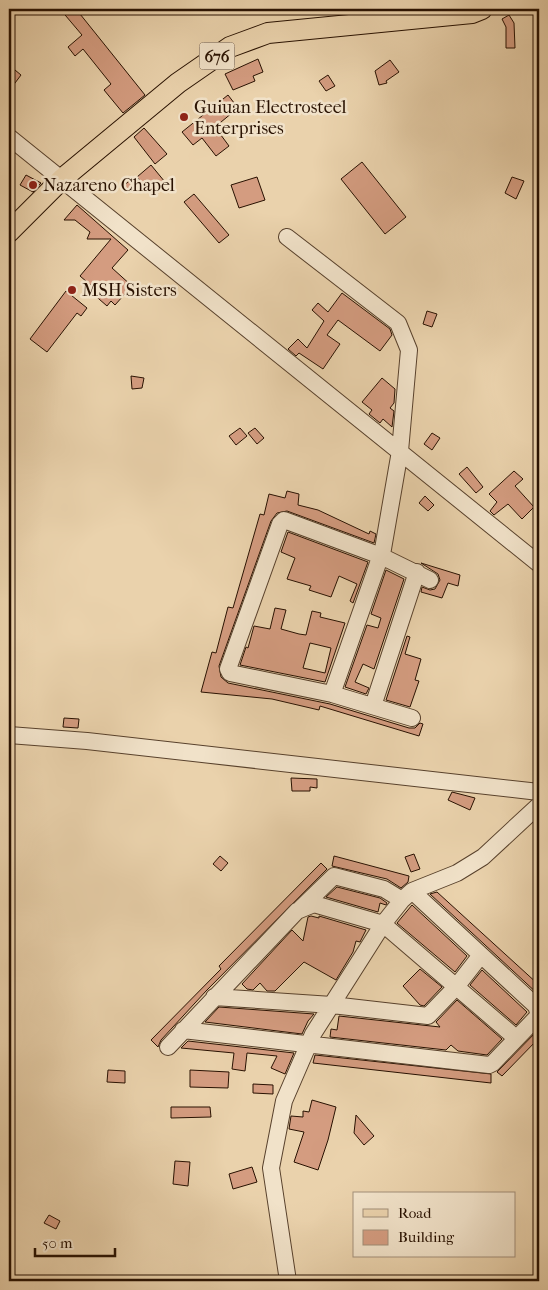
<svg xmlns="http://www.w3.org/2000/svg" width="548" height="1290" font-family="'IM FELL French Canon',serif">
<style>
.building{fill:#d49c80;stroke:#281101;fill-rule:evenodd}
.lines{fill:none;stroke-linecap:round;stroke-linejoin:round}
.minor-casing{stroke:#58412c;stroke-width:18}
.major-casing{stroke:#281101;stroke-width:22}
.minor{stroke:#f1e2c9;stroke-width:16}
.major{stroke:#ead2ac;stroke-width:20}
.poi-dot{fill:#8f2418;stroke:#f1e2c9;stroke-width:2}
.labels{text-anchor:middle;stroke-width:5;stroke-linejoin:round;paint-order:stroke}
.shield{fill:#f1e2c9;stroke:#64503d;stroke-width:1}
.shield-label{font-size:16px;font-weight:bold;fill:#281101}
.poi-label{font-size:18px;fill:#281101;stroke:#f1e2c9;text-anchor:start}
</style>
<rect width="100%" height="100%" fill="#ead2ac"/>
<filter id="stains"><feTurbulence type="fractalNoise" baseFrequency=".004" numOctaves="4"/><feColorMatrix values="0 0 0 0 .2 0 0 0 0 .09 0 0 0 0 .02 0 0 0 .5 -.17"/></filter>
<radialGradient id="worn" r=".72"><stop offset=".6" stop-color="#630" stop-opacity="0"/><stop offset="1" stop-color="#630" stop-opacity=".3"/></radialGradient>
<!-- building -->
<path class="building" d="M60,9H76L145,95L123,113L104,90L111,84L83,49L75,56L68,47L82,35Z
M509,15L514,23L515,48H506V27L502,19Z
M258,59L263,72L253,76L255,81L233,90L225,74Z
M390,60L399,72L386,81L387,83L379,85L375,71Z
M9,65L21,75L9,91Z
M328,75L335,86L326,91L319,81Z
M228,95L238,108L215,127L229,146L216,156L202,138L193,145L182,132Z
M144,128L167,154L155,164L134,137Z
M362,162L406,217L385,234L341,179Z
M151,165L165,182L153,196L137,177Z
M26,175L41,183L33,192L20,185Z
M257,177L265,200L239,208L231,185Z
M512,177L524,181L516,199L505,193Z
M133,178L138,184L128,193L123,186Z
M194,194L229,235L219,243L184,202Z
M77,205L128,250L112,268L132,286L115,305L111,301L107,306L91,292L94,288L80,276L111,239H87L90,232L75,220H64Z
M66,291L87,308L81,316L77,313L47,352L30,339Z
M342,293L390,329L392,335L380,351L338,320L327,335L340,344L323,369L299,353L296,356L288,349L298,339L307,348L324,321L312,310L318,303L328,312Z
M427,311L437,314L432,327L423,324Z
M131,376L144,378L142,388L132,389Z
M382,378L395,389L394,403L390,408L394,411L392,427L383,419L380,423L369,414L372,410L362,402Z
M240,428L247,436L236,445L229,436Z
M255,428L264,438L257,444L248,433Z
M432,433L440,438L432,450L424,444Z
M467,467L483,487L476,493L459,474Z
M514,471L523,479L515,486L534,507L522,519L508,504L494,515L490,511L497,502L489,494Z
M287,491L299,494L298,505L318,510L369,534L370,531L376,534L374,543L287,511L277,513L271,521L219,666L221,677L228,683L330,704L409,728H415L420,723L423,724L419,736L320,706L319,710L272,699L201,692L212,652L216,653L228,607L233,608L260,514L264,515L269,494L285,498Z
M425,496L434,505L428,511L419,503Z
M288,532L368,562L353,603L350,601L357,584L339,576L331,597L309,590L311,586L287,579L295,558L281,552Z
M421,563L460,575L458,586L448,583L442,598L421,592L422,587L430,590L435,589L440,580L438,574Z
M386,570L404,579L374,669L363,664L355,682L369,688L366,694L345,687L367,625L378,628L381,618L371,614Z
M275,608L286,610L281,629L299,634L306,635L312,611L321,613L320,617L345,623L325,682L240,665L246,647L248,648L254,626L270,629ZM310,643L331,648L325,673L303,668Z
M407,636L410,637L405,654L421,659L415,680L419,681L410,707L386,700Z
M64,718L79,719L78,728L63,727Z
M291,778L317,779V788L310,787V791H292Z
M452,792L475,798L470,810L448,800Z
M414,854L420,869L411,872L405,857Z
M220,856L228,863L221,871L213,864Z
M334,856L409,876L408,882L401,888L387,879L332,866Z
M321,863L327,869L206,991L161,1040L158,1047L151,1040L221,969L219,966Z
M337,887L380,898L387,903L386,905L380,903L378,912L326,897Z
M437,892L539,985V995L430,894Z
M412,905L467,956L455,972L397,923Z
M311,916L319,918V916L366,930L360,942L356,941L353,952L336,980L304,962L275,991H267L260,983L253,990L247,989L242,984L292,930L303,941L308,917Z
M420,969L442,987L424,1006L420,1005L403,986Z
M482,970L527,1012L516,1025L470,985Z
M457,1000L502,1039L487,1055L458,1051L451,1045L446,1050L330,1037L331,1029L337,1030L339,1016L440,1027L436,1022Z
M219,1007L314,1014L308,1021L302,1034L205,1022Z
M539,1029V1038L502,1076L497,1072Z
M188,1041L294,1053L285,1074L271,1068L277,1056L247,1053L245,1071L232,1069L234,1053L181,1048Z
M315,1055L491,1074V1083L313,1063Z
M108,1070L125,1071V1083L107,1082Z
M190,1070L229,1072L228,1088L190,1087Z
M253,1084L273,1085V1094L253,1093Z
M312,1100L336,1107L328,1140L318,1170L294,1162L304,1132L289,1129L291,1116L303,1117V1111L309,1112Z
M171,1107H210L211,1117L171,1118Z
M356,1115L374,1136L364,1145L354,1133Z
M175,1161L190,1162L188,1186L173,1184Z
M252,1167L257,1182L233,1189L229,1174Z
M49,1215L60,1221L56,1229L44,1223Z"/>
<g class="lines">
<defs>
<path id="minor" d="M9,137L539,564
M287,237L398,323L409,350L400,451L383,549L332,694
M373,706L417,572
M412,718L332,694L230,673L228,669L280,524L284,520L381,556L430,580
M9,735L87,741L539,792
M300,909L334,876L384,889L402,900
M214,997L332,1005L428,1016L456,987L481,955
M183,1030L489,1065L493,1063L539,1015L536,1006L412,891
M168,1047L297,911L314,904L383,924L516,1038
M288,1281L271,1168L284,1101L313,1034L383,924L402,900L412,891L457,873L483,857L539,805"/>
<path id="major" d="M9,232L62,179L178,83L230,47L268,33L472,13L482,9"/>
</defs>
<!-- minor casing -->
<use href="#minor" class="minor-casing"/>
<!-- major casing -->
<use href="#major" class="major-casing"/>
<!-- minor -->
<use href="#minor" class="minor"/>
<!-- major -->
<use href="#major" class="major"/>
</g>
<!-- markers -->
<g class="poi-dot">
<circle cx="184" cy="117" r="5"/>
<circle cx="33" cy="185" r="5"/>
<circle cx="72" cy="290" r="5"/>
</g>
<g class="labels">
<!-- shield labels -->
<rect class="shield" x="199.5" y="42.5" width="35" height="27" rx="4"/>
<g class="shield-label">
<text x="217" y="62">676</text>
</g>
<!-- poi labels -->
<g class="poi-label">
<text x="194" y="113">Guiuan Electrosteel<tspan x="194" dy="21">Enterprises</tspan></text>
<text x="43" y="191">Nazareno Chapel</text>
<text x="82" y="296">MSH Sisters</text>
</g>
</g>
<!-- margin -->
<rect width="548" height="1290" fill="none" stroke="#ead2ac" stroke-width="30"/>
<rect x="10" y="10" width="528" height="1270" fill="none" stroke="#281101" stroke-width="2.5"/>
<rect x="15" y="15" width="518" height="1260" fill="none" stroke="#281101"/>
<!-- legend -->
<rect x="353" y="1192" width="162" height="65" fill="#f1e2c9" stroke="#a18e79"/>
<rect x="363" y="1209" width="25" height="8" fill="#ead2ac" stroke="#a18e79"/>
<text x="398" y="1218" font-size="15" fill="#281101">Road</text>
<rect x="363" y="1230" width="25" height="15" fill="#d49c80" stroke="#a18e79"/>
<text x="398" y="1242" font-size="15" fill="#281101">Building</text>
<!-- scale -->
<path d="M35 1248v8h80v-8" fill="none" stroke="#281101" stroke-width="2.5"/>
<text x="42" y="1248" font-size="15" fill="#281101" stroke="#f1e2c9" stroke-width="4" paint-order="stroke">50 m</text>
<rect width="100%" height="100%" filter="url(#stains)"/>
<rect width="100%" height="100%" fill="url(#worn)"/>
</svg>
